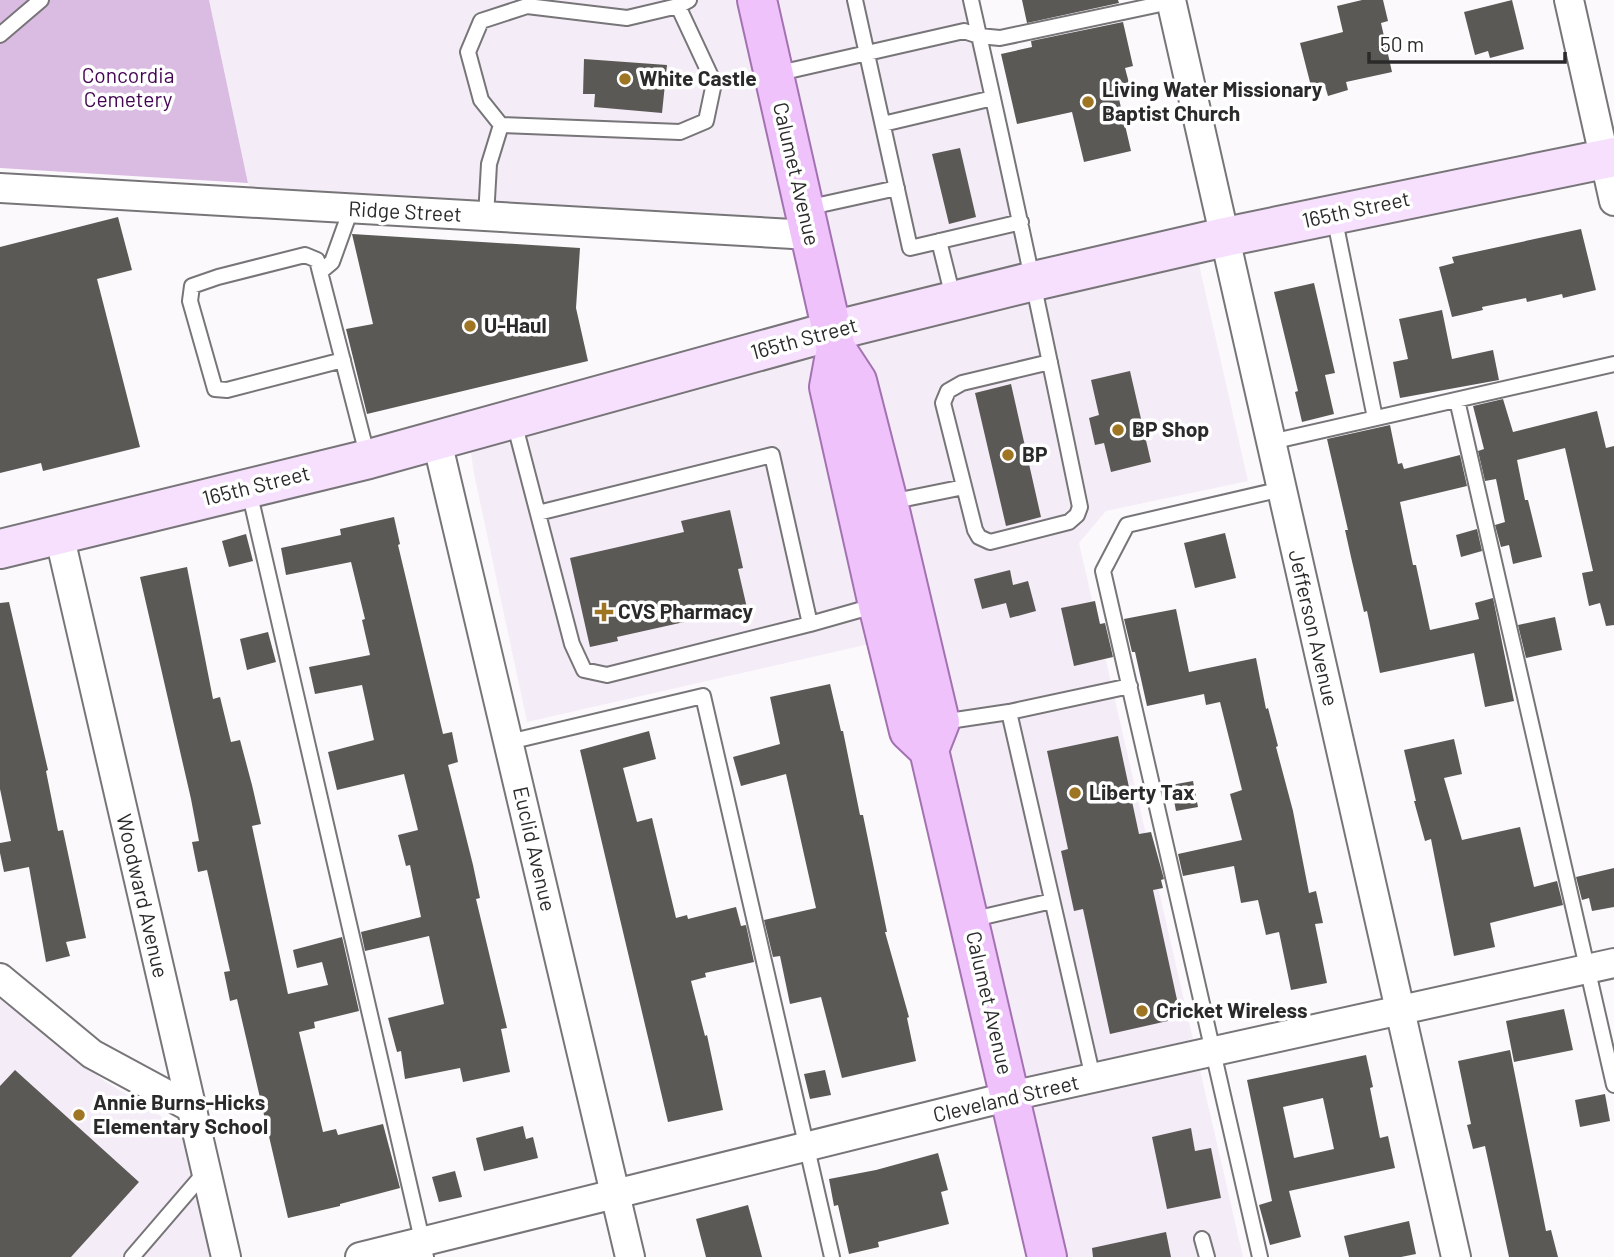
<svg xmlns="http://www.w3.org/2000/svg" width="1614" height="1257" font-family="Barlow,sans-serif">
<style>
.built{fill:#f4ecf7}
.green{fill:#dabbe2}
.building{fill:#5b5955;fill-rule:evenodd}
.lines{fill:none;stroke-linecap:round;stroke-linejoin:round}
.lane-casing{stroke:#777578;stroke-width:18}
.street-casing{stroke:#777578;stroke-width:32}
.secondary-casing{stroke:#777578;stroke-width:42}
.primary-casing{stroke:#a372b0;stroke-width:42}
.lane{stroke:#fff;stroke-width:14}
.street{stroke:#fff;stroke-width:28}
.secondary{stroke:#f7e0fd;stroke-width:38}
.primary{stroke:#efc2fb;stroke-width:38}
.poi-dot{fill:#9e7523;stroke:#fff;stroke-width:2.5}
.labels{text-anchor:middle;stroke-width:7;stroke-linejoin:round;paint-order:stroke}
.park-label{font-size:21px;fill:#430452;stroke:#fff}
.poi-label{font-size:21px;font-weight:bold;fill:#2b2a2b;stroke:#fff;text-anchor:start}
.street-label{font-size:21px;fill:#2b2a2b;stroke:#fff}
</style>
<rect width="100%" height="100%" fill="#fcf9fd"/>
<!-- built -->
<path class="built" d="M209,0H747L798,226L251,195Z
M762,0H962L1025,274L837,325Z
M1196,251L1248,481L1106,511L1079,543L1243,1257H1052L840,337Z
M827,341L878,642L527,722L474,474L469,439Z
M0,999L103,1080L214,1149L237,1257H0Z"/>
<!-- green -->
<path class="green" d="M0,0H209L248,183L0,168Z"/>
<!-- building -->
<path class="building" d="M1022,0H1118L1119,3L1027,23Z
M1362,0H1383L1388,21L1381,23L1392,72L1346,82L1348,90L1328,96L1325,86L1312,90L1300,43L1343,32L1337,6Z
M1512,0L1524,49L1490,58L1488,51L1475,55L1464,12Z
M1123,22L1133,66L1125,68L1129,83L1116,86L1131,151L1084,162L1072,112L1017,124L1001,54L1032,47L1031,41Z
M584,59L667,65L662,113L594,107L595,94H583Z
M960,148L976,217L949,224L932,154Z
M118,217L132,270L97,279L140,447L43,471L41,463L0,473V247Z
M1581,229L1596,290L1563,298L1562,294L1527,302L1526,298L1482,307L1483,310L1452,317L1439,267L1454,263L1452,257Z
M352,234L580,248L576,308L588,361L367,414L346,329L373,324Z
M1314,283L1335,373L1325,375L1334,414L1302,422L1295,392L1298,391L1274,292Z
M1442,310L1452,359L1493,350L1499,380L1400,398L1393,362L1408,359L1399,319Z
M1130,371L1151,462L1111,472L1104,443L1095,445L1089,418L1099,415L1091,380Z
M1011,384L1041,517L1006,526L975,393Z
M1503,399L1513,432L1597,411L1606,448L1614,446V625L1606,626L1600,603L1589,606L1582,573L1593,571L1565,448L1517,460L1525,500H1528L1542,557L1513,564L1509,545L1501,547L1495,525L1505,522L1496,479L1485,481L1478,451L1484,449L1473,406Z
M1390,425L1398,464L1402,463L1404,469L1460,455L1467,486L1400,502L1413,565H1416L1430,630L1479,619L1475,603L1493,598L1514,701L1485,707L1474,653L1380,673L1367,611L1364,612L1351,557L1345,530H1348L1327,439Z
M730,510L743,568L738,569L747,608L617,637L618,641L590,647L570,558L684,532L681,521Z
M394,517L400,544L398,545L443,734L452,732L458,762L448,765L473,865L480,898L476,899L507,1028L501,1029L510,1072L463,1082L460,1068L405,1079L401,1051L397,1052L388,1018L444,1004L429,936L365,951L361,932L421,917L410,865L406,866L398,835L418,830L404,774L337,790L328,752L374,740L362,685L315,694L309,667L370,655L362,620L365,619L351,562L286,575L281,548L341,535L340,529Z
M1477,529L1482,551L1461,557L1456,535Z
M1225,533L1236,578L1195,588L1184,543Z
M246,534L253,561L229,567L222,541Z
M187,567L213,699L220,697L231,742L240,740L252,785L261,824L252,826L288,994L328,985L322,962L297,968L293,950L342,937L359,1011L314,1022L315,1028L299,1032L323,1132L336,1129L338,1135L383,1124L400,1188L340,1204V1206L288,1218L237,999L230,1001L224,972L230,971L207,870L198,872L192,842L199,841L191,799L140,577Z
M1010,570L1013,585L1028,581L1036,611L1010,618L1006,603L982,609L974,579Z
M1095,601L1100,624L1105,623L1113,657L1074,666L1061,608Z
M9,602L48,770L46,771L58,831L63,830L86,938L66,942L70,956L46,962L29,867L4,872L0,853V843L11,841L0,789V603Z
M1176,609L1189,672L1256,658L1266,709L1268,708L1278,746L1276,747L1293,811L1309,893L1316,891L1323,923L1315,924L1327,983L1291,990L1279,932L1266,935L1258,900L1241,903L1234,866L1183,876L1178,854L1242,840L1230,794L1242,790L1220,702L1206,705L1204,694L1147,706L1135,652H1132L1124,619Z
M1555,617L1562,650L1526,658L1518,625Z
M268,632L276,662L247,670L240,639Z
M830,684L841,731H843L860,815H863L887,932H885L909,1017L907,1018L916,1061L842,1078L821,997L790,1004L780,956L773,957L764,920L816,908L786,774L741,786L733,757L780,744L770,697Z
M649,731L656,759L623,768L637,822L652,818L676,918L687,915L688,919L736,907L741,926L746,925L754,962L705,973L706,977L691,981L705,1036L707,1035L723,1110L668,1122L580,750Z
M1118,736L1139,834L1151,832L1164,879L1161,880L1163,888L1153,890L1181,1018L1110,1034L1083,909L1074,911L1061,851L1068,849L1047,751Z
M1454,739L1462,774L1444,778L1462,840L1520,827L1534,887L1557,881L1563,905L1490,923L1495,947L1454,956L1431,839L1425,841L1414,801H1416L1404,750Z
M1193,781L1198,807L1176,811L1171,785Z
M1614,868V907L1592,911L1589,898L1582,900L1576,877Z
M1564,1009L1573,1050L1514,1062L1506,1021Z
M1510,1050L1546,1231L1551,1230L1558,1257H1509L1485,1146L1473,1149L1467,1125L1471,1124L1458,1061Z
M1366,1055L1373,1087L1370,1088L1380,1138L1388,1136L1395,1168L1289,1191L1301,1237L1270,1245L1259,1205L1272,1201L1247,1080ZM1323,1098L1334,1149L1294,1158L1283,1107Z
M15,1070L139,1182L71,1257H0V1086Z
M825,1070L831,1095L810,1099L804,1074Z
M1605,1094L1610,1121L1580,1127L1575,1100Z
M523,1126L526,1139L533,1137L538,1158L484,1171L476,1138Z
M1191,1128L1195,1151L1211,1148L1221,1198L1167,1209L1152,1137Z
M938,1153L948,1190L941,1192L949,1224L878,1242L879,1247L849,1254L838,1205L834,1206L829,1179L876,1170Z
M455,1171L462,1197L439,1202L432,1177Z
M748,1205L762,1257H706L696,1219Z
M1409,1221L1416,1254L1401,1257H1349L1344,1236Z
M1166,1232L1171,1257H1093L1092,1248Z"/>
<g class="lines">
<defs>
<path id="lane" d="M855,0L910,248L1021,222
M971,0C1009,168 1045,337 1080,507L1077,515L1069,522L990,542L979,537L975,530L943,403L948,391L962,383L1050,362
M678,6L714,83L706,121L680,132L501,125L481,100L468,52L481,21L527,6L627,18L678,6L689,0
M0,35L41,0
M775,74L964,31L979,36L1000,38L1175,1
M883,124L993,98
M806,208L897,188
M1334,216L1375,418
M486,217L489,164L501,125
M939,241L954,301
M320,272L332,262L351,209
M343,360L227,390L215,389L190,301L192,286L218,277L305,255L317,260L320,272L368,458
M1457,400L1614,1085
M514,422L572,644L584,670L607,675L810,624L877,605
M1271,442L1614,364
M249,491L426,1257
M890,502L964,487
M538,513L772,455L810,624
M1009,712L1093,1078
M942,722L1009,712L1130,686
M509,742L703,696L832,1257
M970,920L1052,901
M1202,1239L1207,1257
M132,1257L206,1171
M1260,1257L1103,571L1127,525L1282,489"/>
<path id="street" d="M1171,0L1456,1257
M1569,0L1614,201
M0,188L810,235
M437,441L630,1257
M59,534L226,1257
M0,978L92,1054L190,1107
M360,1257L1011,1096L1614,963"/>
<path id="secondary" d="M0,549L369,459L832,331L1034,281L1225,237L1614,157"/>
<path id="primary" d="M757,0L836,349L857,381L888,502L940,722L929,750
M836,349L829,387L878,605L909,731L929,750L1047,1257"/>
</defs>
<!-- lane casing -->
<use href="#lane" class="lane-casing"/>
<!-- street casing -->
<use href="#street" class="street-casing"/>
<!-- secondary casing -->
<use href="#secondary" class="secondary-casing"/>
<!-- primary casing -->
<use href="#primary" class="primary-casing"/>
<!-- lane -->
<use href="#lane" class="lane"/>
<!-- street -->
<use href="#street" class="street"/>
<!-- secondary -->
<use href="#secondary" class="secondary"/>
<!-- primary -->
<use href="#primary" class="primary"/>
</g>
<!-- markers -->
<g class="poi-dot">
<circle cx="625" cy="79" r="7"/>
<circle cx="1088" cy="102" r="7"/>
<circle cx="470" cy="326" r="7"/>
<circle cx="1118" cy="430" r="7"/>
<circle cx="1008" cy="455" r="7"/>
<path d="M600.5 601.5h7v7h7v7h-7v7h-7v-7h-7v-7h7z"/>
<circle cx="1075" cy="793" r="7"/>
<circle cx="1142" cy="1011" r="7"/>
<circle cx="79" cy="1115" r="7"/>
</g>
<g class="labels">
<!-- park labels -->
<g class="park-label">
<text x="128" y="83">Concordia<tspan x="128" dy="24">Cemetery</tspan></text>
</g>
<!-- poi labels -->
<g class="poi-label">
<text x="639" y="86">White Castle</text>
<text x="1102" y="97">Living Water Missionary<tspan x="1102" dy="24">Baptist Church</tspan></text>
<text x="484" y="333">U-Haul</text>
<text x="1132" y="437">BP Shop</text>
<text x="1022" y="462">BP</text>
<text x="618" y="619">CVS Pharmacy</text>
<text x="1089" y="800">Liberty Tax</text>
<text x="1156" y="1018">Cricket Wireless</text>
<text x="93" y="1110">Annie Burns-Hicks<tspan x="93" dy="24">Elementary School</tspan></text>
</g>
<!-- street labels -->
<g class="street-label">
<text transform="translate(796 174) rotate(77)" y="7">Calumet Avenue</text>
<text transform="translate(1356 210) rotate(-12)" y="7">165th Street</text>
<text transform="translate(405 212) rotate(3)" y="7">Ridge Street</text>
<text transform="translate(804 339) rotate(-15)" y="7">165th Street</text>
<text transform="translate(256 486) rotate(-14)" y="7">165th Street</text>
<text transform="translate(1313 628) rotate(77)" y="7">Jefferson Avenue</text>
<text transform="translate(534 849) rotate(77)" y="7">Euclid Avenue</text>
<text transform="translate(142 896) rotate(77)" y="7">Woodward Avenue</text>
<text transform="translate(989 1003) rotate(77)" y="7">Calumet Avenue</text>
<text transform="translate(1006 1099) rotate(-13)" y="7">Cleveland Street</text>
</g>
</g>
<!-- scale -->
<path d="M1369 52v10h196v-10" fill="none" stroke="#2b2a2b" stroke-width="3.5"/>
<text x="1380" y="52" font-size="21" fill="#2b2a2b" stroke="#ffffff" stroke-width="5" paint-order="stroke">50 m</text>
</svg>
